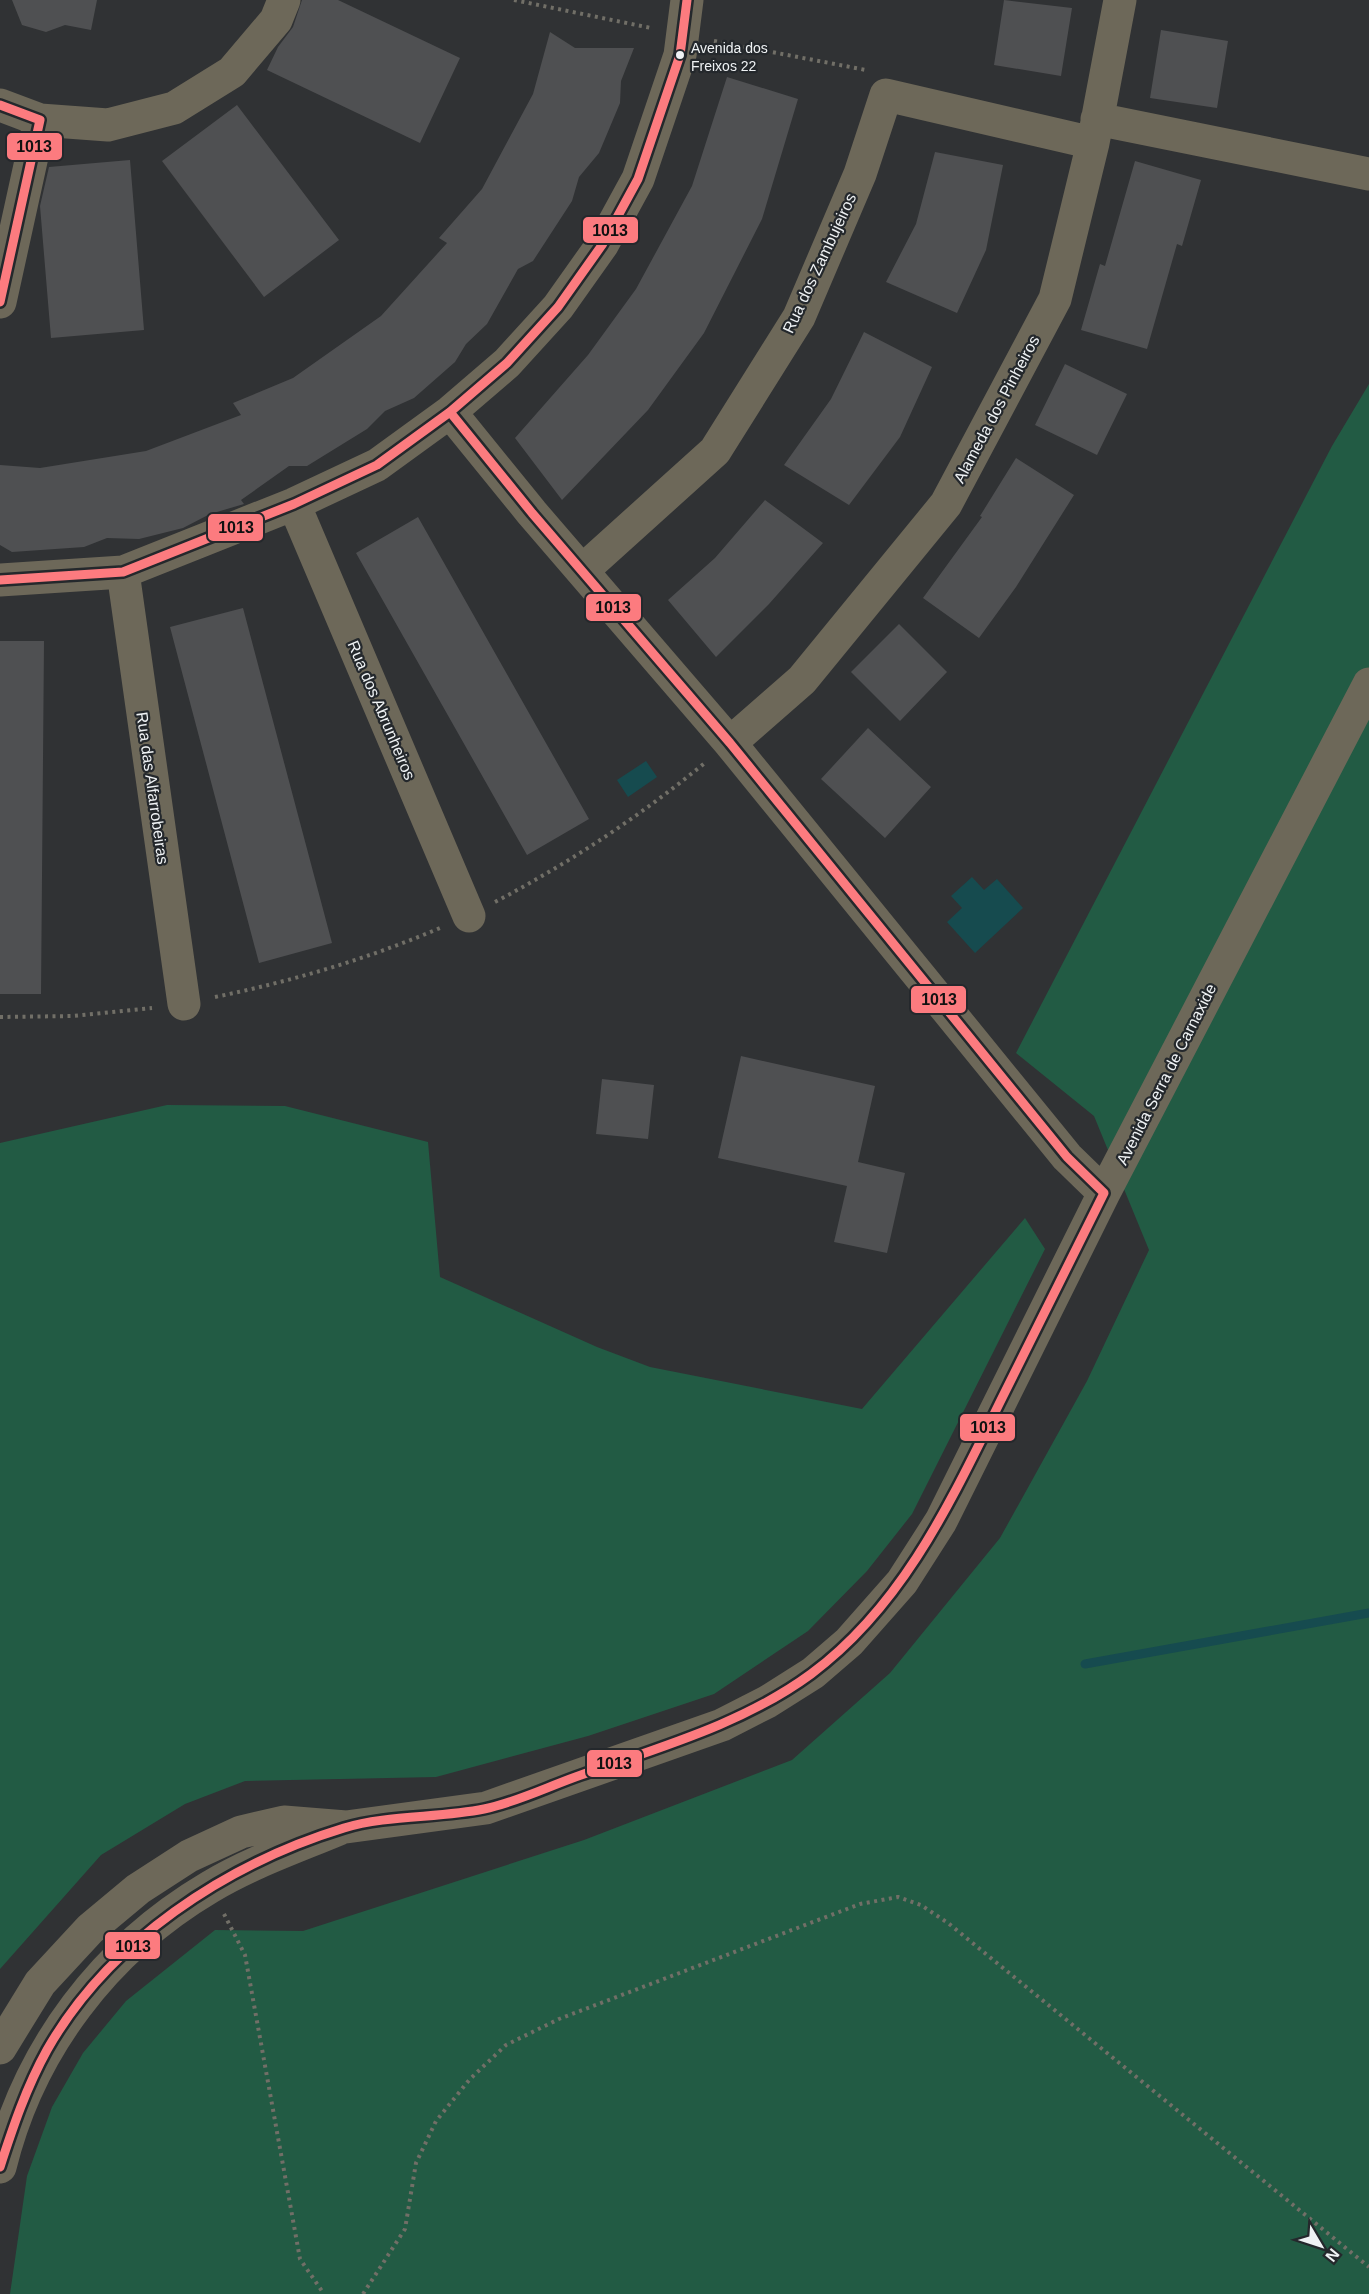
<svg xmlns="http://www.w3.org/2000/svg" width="1369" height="2294" font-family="Helvetica,sans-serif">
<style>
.green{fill:#225b44}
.water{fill:#164b4f}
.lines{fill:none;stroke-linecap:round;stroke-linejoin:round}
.stream{stroke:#164b4f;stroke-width:9}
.building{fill:#4f5052}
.path{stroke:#716f67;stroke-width:4;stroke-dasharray:3 4.5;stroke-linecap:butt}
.minor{stroke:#6d6859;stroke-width:33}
.bus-1-casing{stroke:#24282c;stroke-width:14}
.bus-1{stroke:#fc7b7f;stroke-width:9}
.bus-dot{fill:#eff2f4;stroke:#24282c;stroke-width:2}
.labels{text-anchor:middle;stroke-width:4.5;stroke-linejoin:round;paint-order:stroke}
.bus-label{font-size:14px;fill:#eff2f4;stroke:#24282c;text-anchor:start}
.street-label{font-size:16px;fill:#eff2f4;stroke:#24282c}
.line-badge{stroke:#24282c;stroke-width:2}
.pale-badge-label{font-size:16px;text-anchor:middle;font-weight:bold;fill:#111}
</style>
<rect width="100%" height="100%" fill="#303234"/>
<!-- green -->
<path class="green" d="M1369,384V2294H10L27,2176L52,2107L83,2053L126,2001L215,1930L303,1931L584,1840L792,1760L890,1673L1000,1538L1087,1381L1149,1250L1094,1116L1016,1053L1332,446Z
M167,1105L285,1106L428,1142L440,1277L597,1347L650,1367L862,1409L1025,1218L1045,1249L912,1514L867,1571L808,1631L714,1694L588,1736L436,1777L245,1781L185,1804L101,1855L0,1969V1143Z"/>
<!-- water -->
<path class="water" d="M646,761L657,777L628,797L617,780Z
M972,877L984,890L997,879L1023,908L975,953L947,922L962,908L951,896Z"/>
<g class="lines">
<!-- stream -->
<path class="stream" d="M1085,1664L1369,1613"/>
</g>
<!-- building -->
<path class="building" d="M12,0H97L91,30L65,25L46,32L22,25Z
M302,0H338L460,58L420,143L267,70L278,47L293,27Z
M1004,0L1072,8L1061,76L994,65Z
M1161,30L1228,41L1217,108L1150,98Z
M550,32L575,48H634L621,81L620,103L599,153L579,177L572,201L533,261L518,269L487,324L466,344L455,362L414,398L385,411L367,429L307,466H289L241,500L244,504L210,514L183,528L139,539L107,538L84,547L12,552L0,545V465L40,468L146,451L241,415L233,403L293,378L381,316L447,243L439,238L482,189L533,94Z
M727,77L798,99L762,219L704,333L648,410L562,500L515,438L588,355L636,289L692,186Z
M237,105L339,240L264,297L162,161Z
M935,152L1003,165L986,250L957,313L886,282L916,224Z
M130,160L144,330L51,338L40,206L49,167Z
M1135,161L1201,180L1182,246L1177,244L1147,349L1081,330L1100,264L1105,266Z
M864,332L932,367L900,437L849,505L784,465L831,399Z
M1065,364L1127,394L1097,455L1035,425Z
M1016,458L1074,495L1016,587L979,638L923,598L982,517L980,516Z
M765,500L823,543L769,604L716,657L668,600L715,558Z
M418,517L589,819L527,855L356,553Z
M243,608L332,943L259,963L170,627Z
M899,624L947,672L900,721L851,672Z
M0,641H44L41,994H0Z
M868,728L931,787L885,838L821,779Z
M741,1056L875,1086L858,1162L905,1173L887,1253L834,1242L847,1186L718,1158Z
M602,1079L654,1085L648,1139L596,1134Z"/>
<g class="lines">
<!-- path -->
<path class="path" d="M514,0L651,28
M714,41L866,70
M495,902C571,862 640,816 706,762
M215,997C293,981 367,959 440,928
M0,1017L73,1016L152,1008
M224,1914L245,1955L300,2259L324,2294
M363,2294L405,2229L416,2163L436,2121L470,2079L506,2045L559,2019L860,1904L898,1897L921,1905L948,1923L1369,2267"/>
<!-- minor -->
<path class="minor" d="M0,105L40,120L108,125L174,108L232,72L276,20L284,0
M1097,119L1369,174
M0,302L40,120
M450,412L532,513L730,743L1067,1157L1104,1193
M294,504L469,916
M582,571L715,451L799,317L860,174L886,95L1093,143
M123,572L184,1004
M0,580L123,572L294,504L377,465L450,412L507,363L558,307L602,245L638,179L680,55L687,0
M730,743L802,680L946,504L1055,299L1093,143L1120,0
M0,2048L40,1983L90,1929L138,1889L189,1856L241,1832L284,1822L346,1827L486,1808L722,1725L767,1702L813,1673L849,1642L902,1582L941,1521L1104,1193L1369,684
M0,2167C29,2049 105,1949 210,1887C250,1863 296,1847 339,1829"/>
<defs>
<path id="bus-1" d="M0,105L40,120L0,302
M450,412L532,513L730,743L1067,1157L1104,1193
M0,580L123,572L294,504L377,465L450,412L507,363L558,307L602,245L638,179L680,55L687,0
M0,2167C13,2127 26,2088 47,2050C109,1941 226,1864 344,1828C386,1815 440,1818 484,1809C518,1802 549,1786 581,1775C660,1747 743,1724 811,1674C904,1605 952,1499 1002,1398C1036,1329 1070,1261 1104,1193"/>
</defs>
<!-- bus-1 casing -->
<use href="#bus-1" class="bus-1-casing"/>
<!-- bus-1 -->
<use href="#bus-1" class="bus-1"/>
</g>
<!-- markers -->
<circle class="bus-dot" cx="680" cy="55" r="5"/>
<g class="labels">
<!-- bus labels -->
<g class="bus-label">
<text x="691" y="53">Avenida dos<tspan x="691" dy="18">Freixos 22</tspan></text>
</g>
<!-- street labels -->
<g class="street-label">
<text transform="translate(819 263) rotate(-65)" y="6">Rua dos Zambujeiros</text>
<text transform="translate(996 409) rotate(-62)" y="6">Alameda dos Pinheiros</text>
<text transform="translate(382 710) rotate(67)" y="6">Rua dos Abrunheiros</text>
<text transform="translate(153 788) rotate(82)" y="6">Rua das Alfarrobeiras</text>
<text transform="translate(1166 1074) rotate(-63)" y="6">Avenida Serra de Carnaxide</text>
</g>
</g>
<g class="line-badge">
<rect x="6" y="132" width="57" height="29" rx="6" fill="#fc7b7f"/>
<rect x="582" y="216" width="57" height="28" rx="6" fill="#fc7b7f"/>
<rect x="207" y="513" width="57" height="29" rx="6" fill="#fc7b7f"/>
<rect x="585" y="593" width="57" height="29" rx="6" fill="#fc7b7f"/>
<rect x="910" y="985" width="57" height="29" rx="6" fill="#fc7b7f"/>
<rect x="959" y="1413" width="57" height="29" rx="6" fill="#fc7b7f"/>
<rect x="586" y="1749" width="57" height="29" rx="6" fill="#fc7b7f"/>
<rect x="104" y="1931" width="57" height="29" rx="6" fill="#fc7b7f"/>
</g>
<g class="pale-badge-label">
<text x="34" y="152">1013</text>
<text x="610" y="236">1013</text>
<text x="236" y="533">1013</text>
<text x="613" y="613">1013</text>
<text x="939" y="1005">1013</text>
<text x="988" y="1433">1013</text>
<text x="614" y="1769">1013</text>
<text x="133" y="1952">1013</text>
</g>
<!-- north arrow -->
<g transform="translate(1321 2246) rotate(129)" stroke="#24282c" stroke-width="4.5" paint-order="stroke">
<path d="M0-4.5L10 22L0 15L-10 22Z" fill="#eff2f4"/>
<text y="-9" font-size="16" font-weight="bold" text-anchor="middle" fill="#eff2f4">N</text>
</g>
</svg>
